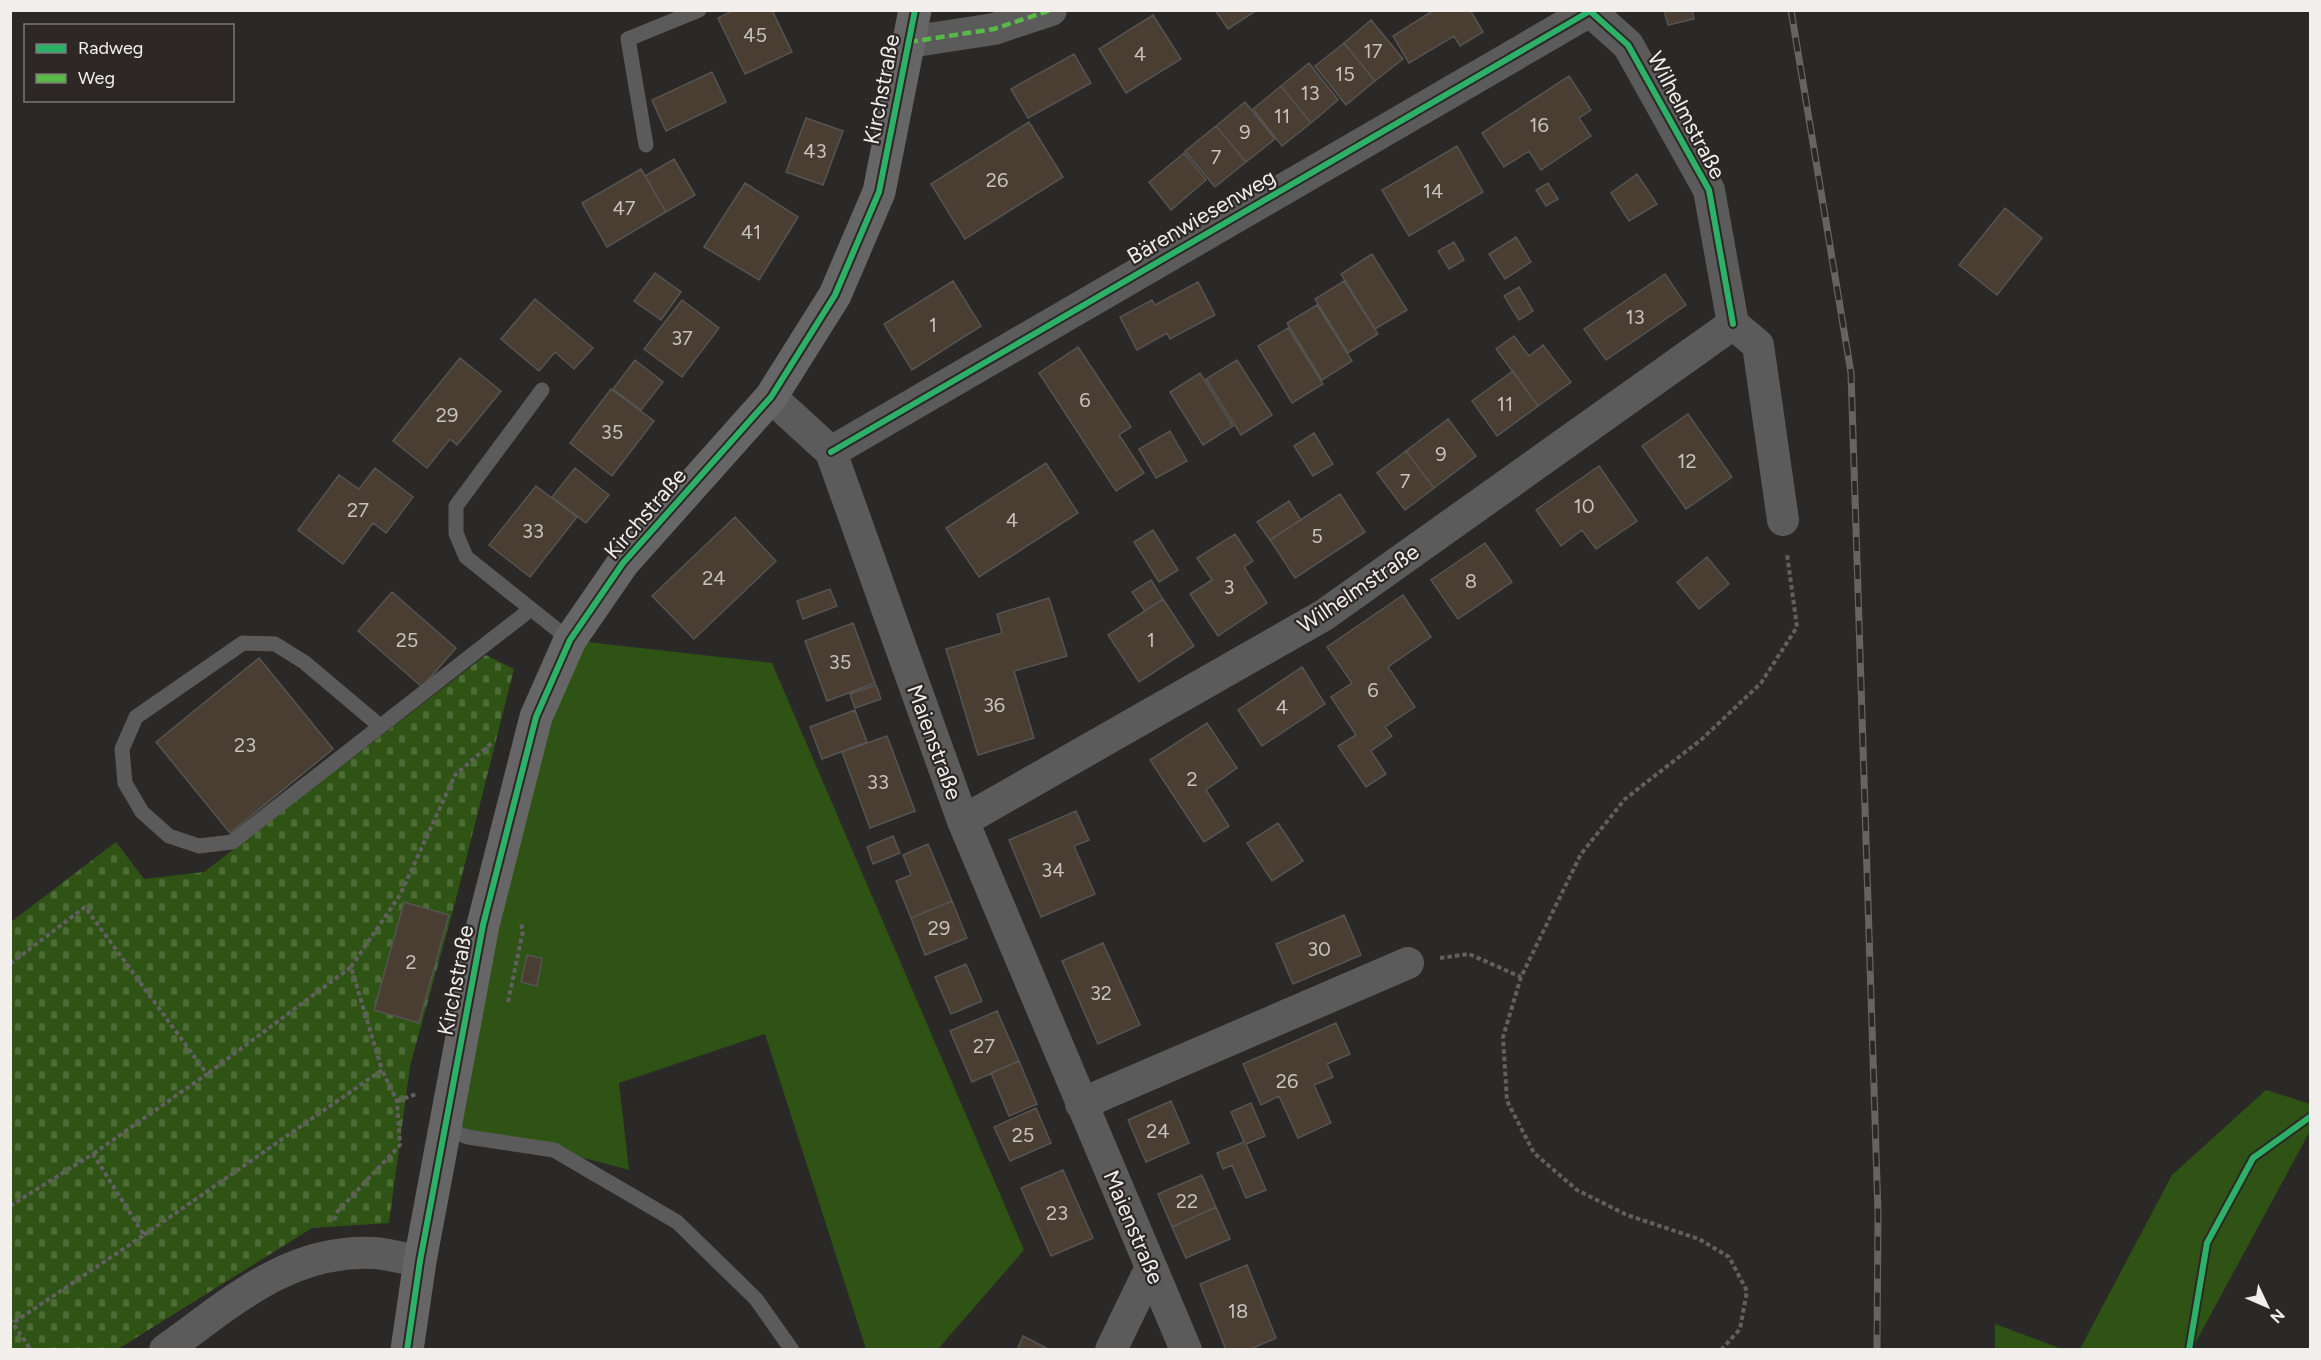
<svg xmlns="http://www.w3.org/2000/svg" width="2321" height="1360" font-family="Figtree,sans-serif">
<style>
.green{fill:#2e5314}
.cemetery{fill:url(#cemetery-stones)}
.building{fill:#4a3e33;stroke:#565452;stroke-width:1.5}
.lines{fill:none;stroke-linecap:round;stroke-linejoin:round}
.path{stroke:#615f5f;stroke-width:4;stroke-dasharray:4.5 3;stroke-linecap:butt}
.lane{stroke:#5b5b5b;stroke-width:15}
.street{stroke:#5b5b5b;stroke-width:32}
.secondary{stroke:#676667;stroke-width:33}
.rail-casing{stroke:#666463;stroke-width:7}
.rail{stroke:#2d2825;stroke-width:4.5;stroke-dasharray:14;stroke-linecap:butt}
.quiet{stroke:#58b947;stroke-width:4.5;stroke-dasharray:9 4.5;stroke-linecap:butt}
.cycleway-casing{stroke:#2d2825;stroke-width:10}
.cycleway{stroke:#2db169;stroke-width:6}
.labels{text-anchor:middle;stroke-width:4.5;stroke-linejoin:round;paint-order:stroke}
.number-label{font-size:20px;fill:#c7c2be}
.street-label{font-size:22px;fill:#f1eeec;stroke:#2d2825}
</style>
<defs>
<pattern id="cemetery-stones" width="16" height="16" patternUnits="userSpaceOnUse" patternTransform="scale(1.5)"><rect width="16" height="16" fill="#2e5314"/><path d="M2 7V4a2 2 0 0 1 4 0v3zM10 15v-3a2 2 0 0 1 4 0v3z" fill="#4d6c36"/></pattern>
</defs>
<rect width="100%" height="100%" fill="#2b2927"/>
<!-- green -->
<path class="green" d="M570,640L772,663L1024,1250L938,1349H866L765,1034L619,1083L629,1170L554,1150L444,1128Z
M2266,1090L2310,1104V1131L2192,1349H2080L2172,1175Z
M1995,1324L2062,1349H1995Z"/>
<!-- cemetery -->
<path class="cemetery" d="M486,655L514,669L455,903L410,1066L389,1223L312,1228L118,1349L11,1350V922L116,842L144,879L204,872Z"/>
<!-- building -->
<path class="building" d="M734,10H772L792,52L745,74L718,18Z
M1215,10H1257L1228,29Z
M1434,10H1470L1483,32L1460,46L1454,36L1409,63L1393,36Z
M1664,10H1692L1694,19L1668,25Z
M1153,15L1181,59L1126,93L1099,49Z
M1371,20L1403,59L1375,81L1344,43Z
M1344,43L1375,81L1346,105L1315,66Z
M1074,54L1091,83L1028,118L1011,89Z
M1309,63L1338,100L1311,123L1281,86Z
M712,72L726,102L666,131L652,100Z
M1569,76L1591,110L1579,118L1591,136L1541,170L1529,151L1504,167L1482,133Z
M1281,86L1311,123L1282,146L1253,109Z
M1245,102L1275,139L1246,162L1216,126Z
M806,118L843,131L823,185L786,172Z
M1029,122L1063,177L965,239L931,184Z
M1216,126L1246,162L1215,187L1185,151Z
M1457,146L1483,192L1409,236L1382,190Z
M1184,153L1206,180L1171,210L1149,182Z
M674,159L695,195L666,212L645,176Z
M641,169L666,212L607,247L582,203Z
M1637,174L1657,204L1629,221L1611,193Z
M745,183L798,217L759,280L704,247Z
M1548,183L1558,199L1546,206L1536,190Z
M2005,208L2042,238L1997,295L1959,265Z
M1516,237L1531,262L1505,279L1489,254Z
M1454,242L1464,260L1449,269L1438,251Z
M1372,254L1407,310L1375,329L1341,274Z
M655,273L681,292L661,320L634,301Z
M1665,274L1686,305L1606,360L1584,329Z
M953,281L981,326L912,370L884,324Z
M1344,281L1378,334L1348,353L1315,299Z
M1198,282L1215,315L1170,339L1167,333L1137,350L1120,317L1152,300L1155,305Z
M1519,287L1533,311L1519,320L1504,296Z
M535,299L593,348L574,369L555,352L539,371L501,339Z
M682,300L719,328L682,377L644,349Z
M1317,305L1352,361L1322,380L1287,323Z
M1288,328L1323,384L1292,403L1258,346Z
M1514,336L1529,356L1543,345L1571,382L1538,406L1496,349Z
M1078,347L1131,427L1119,435L1144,473L1116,491L1039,373Z
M460,358L501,391L457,445L450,439L427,468L393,441Z
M635,360L663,382L641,410L613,389Z
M1237,360L1272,415L1241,435L1206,379Z
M1513,371L1538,406L1497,436L1472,401Z
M1200,373L1233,426L1203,445L1170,392Z
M611,389L654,421L612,476L570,443Z
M1688,414L1732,477L1686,509L1642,446Z
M1448,419L1476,456L1434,488L1406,451Z
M1170,431L1187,461L1156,478L1139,449Z
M1314,433L1333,464L1313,476L1294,446Z
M1406,451L1434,488L1405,510L1377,473Z
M1046,463L1078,513L979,577L946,528Z
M1599,466L1637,521L1596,549L1582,530L1561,546L1536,510Z
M375,468L413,497L386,533L373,523L343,564L298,530L339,475L359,489Z
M575,468L609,495L586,523L552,497Z
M536,486L577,517L530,577L489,545Z
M1340,494L1365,532L1295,578L1270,540Z
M1289,501L1301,520L1270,540L1257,522Z
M735,517L776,561L694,639L652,596Z
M1153,530L1178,570L1159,582L1134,542Z
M1235,534L1253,561L1244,567L1267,603L1218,636L1190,594L1212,580L1197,558Z
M1485,543L1512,582L1458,619L1431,580Z
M1707,557L1729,584L1699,609L1677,582Z
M1151,580L1163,599L1145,611L1132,592Z
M830,589L837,606L803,619L797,601Z
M392,592L456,648L422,687L358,631Z
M1403,595L1431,637L1388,667L1415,707L1385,727L1392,736L1371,751L1386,774L1366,787L1338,746L1356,735L1331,697L1352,683L1327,647Z
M1049,598L1067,656L1014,671L1034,738L978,755L946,649L1002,633L997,614Z
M1163,599L1194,646L1139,682L1108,635Z
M853,623L875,683L827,701L805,641Z
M259,658L333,749L230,833L156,742Z
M1302,667L1325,704L1262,746L1238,710Z
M876,685L881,699L855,708L850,694Z
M855,710L867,742L822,759L810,727Z
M1207,723L1237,768L1206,790L1229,826L1204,842L1150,760Z
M887,736L915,811L870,828L842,752Z
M1076,811L1089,840L1074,846L1095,894L1041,917L1009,840Z
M1278,823L1303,861L1272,881L1247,843Z
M893,836L900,853L873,864L867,847Z
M928,844L952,901L911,918L896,881L911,875L903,855Z
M952,901L967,938L925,955L911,918Z
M404,902L449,915L419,1023L374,1010Z
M1344,915L1361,955L1293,984L1276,944Z
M1103,943L1140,1025L1098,1044L1062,961Z
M527,955L542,958L537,986L521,982Z
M966,964L982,1001L951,1014L935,977Z
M997,1011L1019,1061L972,1082L950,1031Z
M1336,1023L1350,1054L1327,1064L1333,1077L1314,1085L1331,1123L1298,1138L1279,1096L1261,1105L1243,1064Z
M1019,1061L1037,1104L1009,1116L991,1073Z
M1171,1101L1189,1143L1146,1162L1128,1120Z
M1251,1103L1265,1136L1246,1144L1266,1190L1246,1198L1232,1165L1223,1169L1217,1153L1244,1142L1231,1112Z
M1036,1108L1051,1143L1010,1161L994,1127Z
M1063,1170L1093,1238L1051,1256L1021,1188Z
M1202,1175L1216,1207L1172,1227L1158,1194Z
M1216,1207L1230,1239L1186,1258L1172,1227Z
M1247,1265L1276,1338L1248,1350H1226L1200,1284Z
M1023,1336L1050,1350H1017Z"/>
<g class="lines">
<!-- path -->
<path class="path" d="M1440,958L1469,954L1521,977
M10,964L85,907L207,1074L93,1154
M351,967L400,895L455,775L493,742
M508,1002L523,931L521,924
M397,1101L416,1094
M10,1206L93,1154L144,1235L13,1323
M334,1220L338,1211L400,1145L397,1101L382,1070
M144,1235L382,1070L351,967L207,1074
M10,1319L31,1350
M1721,1350L1740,1329L1747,1291L1729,1257L1699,1239L1627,1215L1577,1190L1534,1153L1507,1101L1503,1037L1521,977L1581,854L1625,799L1702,739L1761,683L1797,627L1787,554"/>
<!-- lane -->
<path class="lane" d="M646,145L628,39L699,10
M542,390L456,506V533L466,557L570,640
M380,726L304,662L275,644L243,643L136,717L122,749L125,783L142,812L169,836L199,846L232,842L531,609
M444,1128L468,1137L554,1150L677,1222L756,1299L792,1350"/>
<!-- street -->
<path class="street" d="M909,42L994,29L1051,10
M771,397L831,452L963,821L1186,1350
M831,452L1590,11L1628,45L1709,190L1733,324
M963,821L1324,615L1733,324L1758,345L1783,520
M1081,1104L1408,963
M165,1350C231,1303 288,1249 374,1253C389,1254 405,1259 420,1261
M1111,1350L1151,1267"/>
<!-- secondary -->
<path class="secondary" d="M407,1350L420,1261L483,925L536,717L570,640L623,563L771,397L835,295L879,192L915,10"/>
<defs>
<path id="rail" d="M1791,10L1851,373L1878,1213L1877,1350"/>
</defs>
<!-- rail casing -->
<use href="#rail" class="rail-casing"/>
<!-- rail -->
<use href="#rail" class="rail"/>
<!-- quiet -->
<path class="quiet" d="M909,42L994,29L1051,10"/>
<defs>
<path id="cycleway" d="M831,452L1590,11L1628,45L1709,190L1733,324
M407,1350L420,1261L483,925L536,717L570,640L623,563L771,397L835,295L879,192L915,10
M2189,1350L2207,1243L2253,1158L2310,1117"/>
</defs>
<!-- cycleway casing -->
<use href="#cycleway" class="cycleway-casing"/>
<!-- cycleway -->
<use href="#cycleway" class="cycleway"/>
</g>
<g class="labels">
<!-- number labels -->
<g class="number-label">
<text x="755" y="42">45</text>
<text x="1373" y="58">17</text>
<text x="1140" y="61">4</text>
<text x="1345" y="81">15</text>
<text x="1310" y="100">13</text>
<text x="1282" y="123">11</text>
<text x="1539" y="132">16</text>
<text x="1245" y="139">9</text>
<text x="815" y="158">43</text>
<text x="1216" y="164">7</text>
<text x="997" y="187">26</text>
<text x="1433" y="198">14</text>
<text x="624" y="215">47</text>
<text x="751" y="239">41</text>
<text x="1635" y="324">13</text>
<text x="933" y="332">1</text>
<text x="682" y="345">37</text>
<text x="1085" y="407">6</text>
<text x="1505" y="411">11</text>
<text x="447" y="422">29</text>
<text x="612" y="439">35</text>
<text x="1441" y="461">9</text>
<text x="1687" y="468">12</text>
<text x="1405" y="488">7</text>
<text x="1584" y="513">10</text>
<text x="358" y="517">27</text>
<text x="1012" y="527">4</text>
<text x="533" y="538">33</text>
<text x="1317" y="543">5</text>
<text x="714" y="585">24</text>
<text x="1471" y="588">8</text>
<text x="1229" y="594">3</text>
<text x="407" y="647">25</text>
<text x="1151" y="647">1</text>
<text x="840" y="669">35</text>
<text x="1373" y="697">6</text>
<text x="994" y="712">36</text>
<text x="1282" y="714">4</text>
<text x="245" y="752">23</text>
<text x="1192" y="786">2</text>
<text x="878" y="789">33</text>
<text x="1053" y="877">34</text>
<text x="939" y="935">29</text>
<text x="1319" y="956">30</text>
<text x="411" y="969">2</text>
<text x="1101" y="1000">32</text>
<text x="984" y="1053">27</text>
<text x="1287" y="1088">26</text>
<text x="1158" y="1138">24</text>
<text x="1023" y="1142">25</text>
<text x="1187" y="1208">22</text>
<text x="1057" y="1220">23</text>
<text x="1238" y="1318">18</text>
</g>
<!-- street labels -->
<g class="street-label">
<text transform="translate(881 89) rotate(-79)" y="8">Kirchstraße</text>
<text transform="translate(1687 115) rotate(62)" y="8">Wilhelmstraße</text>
<text transform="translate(1201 216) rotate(-30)" y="8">Bärenwiesenweg</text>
<text transform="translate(645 513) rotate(-49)" y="8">Kirchstraße</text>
<text transform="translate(1358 588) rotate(-34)" y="8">Wilhelmstraße</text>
<text transform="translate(935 742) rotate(70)" y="8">Maienstraße</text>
<text transform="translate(455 980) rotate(-79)" y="8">Kirchstraße</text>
<text transform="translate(1134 1227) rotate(67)" y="8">Maienstraße</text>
</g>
</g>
<!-- border -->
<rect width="2321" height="1360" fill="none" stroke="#f1eeec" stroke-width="24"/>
<!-- legend -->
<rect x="24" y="24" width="210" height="78" fill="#2d2825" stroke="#7b7775" stroke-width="1.5"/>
<rect x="36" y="44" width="30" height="9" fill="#2db169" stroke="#7b7775" stroke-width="1.5"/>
<text x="78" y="54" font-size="18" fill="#f1eeec">Radweg</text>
<rect x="36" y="74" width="30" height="9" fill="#58b947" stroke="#7b7775" stroke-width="1.5"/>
<text x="78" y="84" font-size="18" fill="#f1eeec">Weg</text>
<!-- north arrow -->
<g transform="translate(2267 1306) rotate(134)" stroke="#2d2825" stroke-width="4.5" paint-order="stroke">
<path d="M0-4.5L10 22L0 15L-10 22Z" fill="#f1eeec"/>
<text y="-9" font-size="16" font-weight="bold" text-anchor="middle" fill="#f1eeec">N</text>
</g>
</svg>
